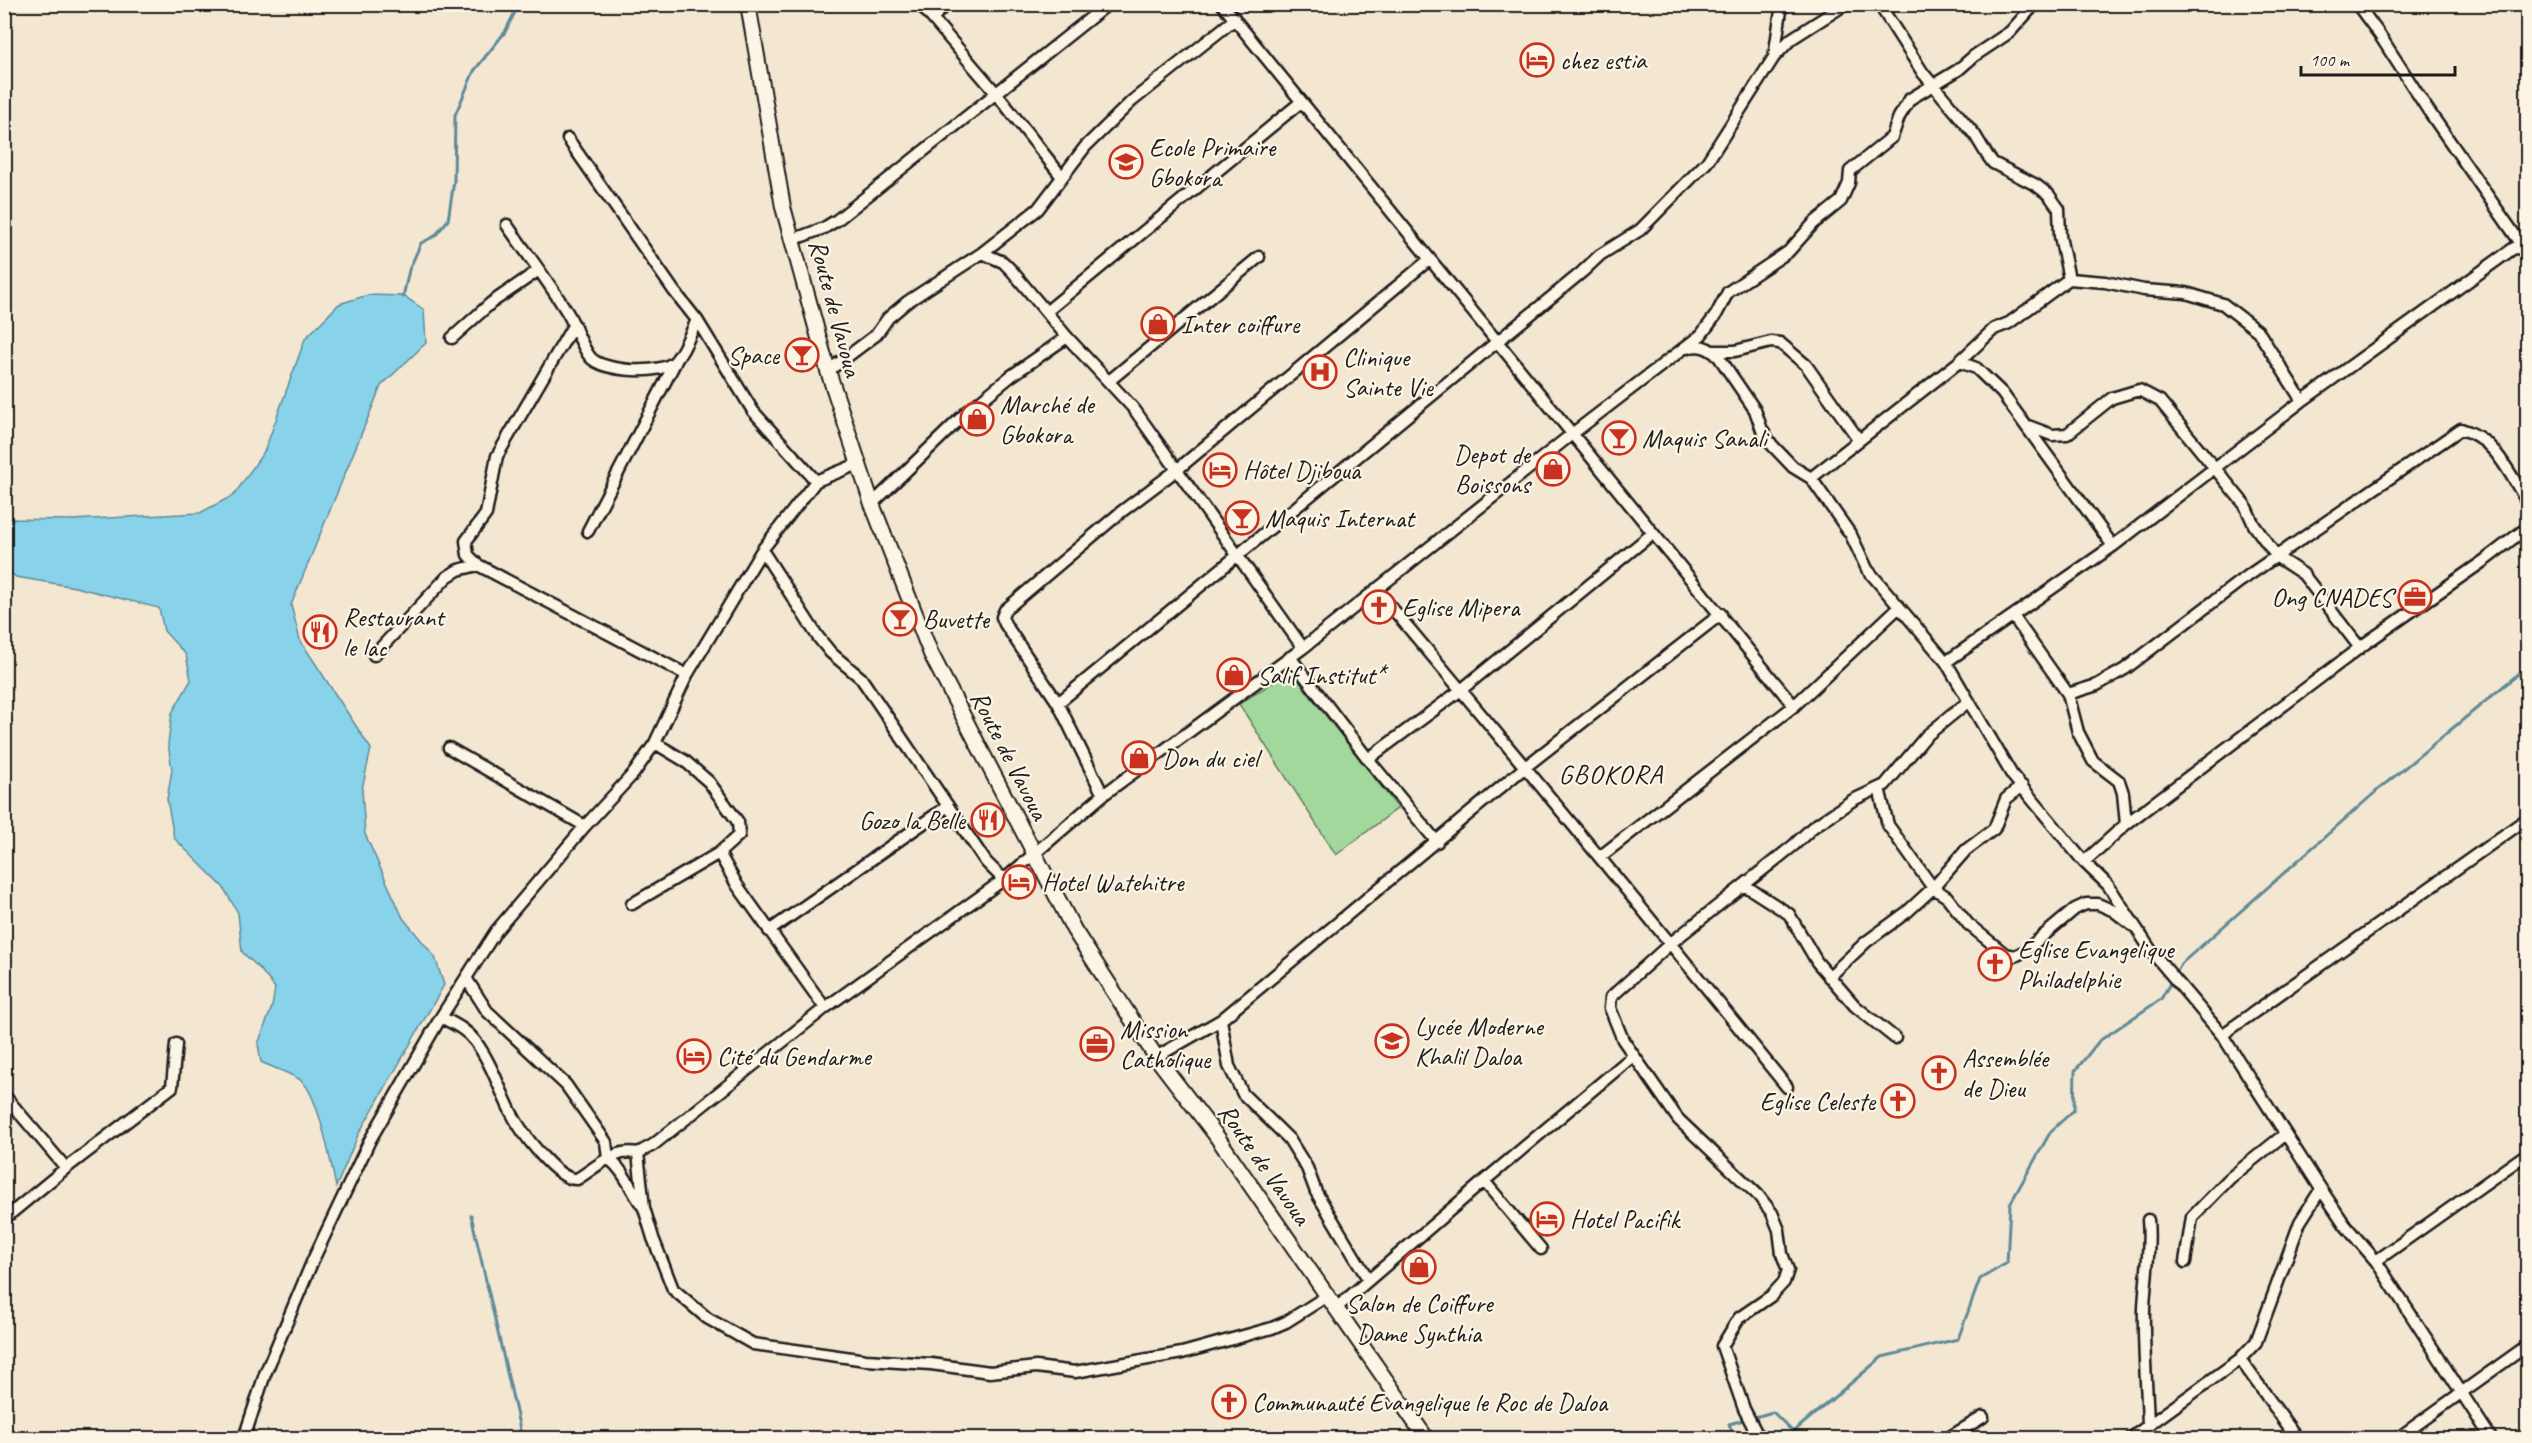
<svg xmlns="http://www.w3.org/2000/svg" width="2532" height="1443" font-family="Caveat,sans-serif">
<style>
.green{fill:#a3d89c;stroke:#607a5c;stroke-width:1.5}
.water{fill:#89d3ea;stroke:#5d8a98;stroke-width:1.5}
.lines{fill:none;stroke-linecap:round;stroke-linejoin:round}
.stream{stroke:#5d8a98;stroke-width:3}
.minor-casing{stroke:#1c1c1c;stroke-width:15}
.major-casing{stroke:#1c1c1c;stroke-width:18}
.minor{stroke:#fcf5e5;stroke-width:10}
.major{stroke:#fcf5e5;stroke-width:14}
.labels{text-anchor:middle;stroke-width:4.5;stroke-linejoin:round;paint-order:stroke}
.poi-label{font-size:26px;fill:#1c1c1c;stroke:#fcf5e5;text-anchor:start}
.street-label{font-size:26px;fill:#1c1c1c;stroke:#fcf5e5}
.neighbourhood-label{font-size:27px;letter-spacing:1.5px;fill:#1c1c1c;stroke:#fcf5e5}
</style>
<rect width="100%" height="100%" fill="#f4e7d2"/>
<filter id="ink" filterUnits="userSpaceOnUse"><feTurbulence type="fractalNoise" baseFrequency=".0167" numOctaves="2"/><feDisplacementMap in="SourceGraphic" scale="12" xChannelSelector="R" yChannelSelector="G"/><feConvolveMatrix kernelMatrix="1 2 1 2 8 2 1 2 1" color-interpolation-filters="sRGB"/></filter>
<g filter="url(#ink)">
<!-- green -->
<path class="green" d="M1291,671L1398,808L1336,855L1239,704Z"/>
<!-- water -->
<path class="water" d="M368,295L404,296L424,310L426,343L381,386L291,605L300,640L371,749L362,789L365,834L403,918L435,957L444,985L358,1135L336,1187C331,1163 319,1099 303,1082C296,1075 271,1067 261,1062L258,1044L272,1007L275,988L260,969L242,952L238,913L223,887L174,838L167,799L172,770L168,744L172,713L191,680L186,655L164,631L159,608L75,587L16,577L5,570L4,519L72,520L200,513L234,495L265,450L305,339L339,304Z"/>
<g class="lines">
<!-- stream -->
<path class="stream" d="M403,297L409,270L421,243L435,236L448,220L454,181L455,115L474,71L505,32L519,4
M2175,974L2182,963L2379,789L2528,666
M471,1215L522,1438
M1735,1438L1729,1424L1773,1412L1793,1432L1882,1357L1958,1339L1980,1279L2007,1263L2010,1204L2051,1131L2074,1110L2075,1071L2099,1041L2161,999L2172,980"/>
<defs>
<path id="minor" d="M920,4L996,93L1062,177
M1222,4L1794,706
M1879,4L1923,73L1975,135L1987,155L1993,163L2036,185L2049,195L2059,209L2060,236L2069,279
M2357,4L2379,34L2428,110L2524,248
M932,18L947,4
M1774,57L1782,4
M568,139L674,291L697,320L753,411L816,481
M507,225C527,254 549,282 567,312C576,326 580,344 590,357C602,372 664,376 676,360C685,349 691,332 697,320
M792,240L824,228L837,220L1108,4
M982,253L1003,262L1012,271L1067,337L1134,409L1303,648
M1046,312L1301,102
M574,324L497,456L486,514L466,541L468,555L478,565L687,675
M452,338L491,303L539,270
M1688,348C1700,343 1710,348 1719,357L1755,410L1762,430L1772,445L1793,467L1811,478L1851,535L1867,569L1946,662L2012,775L2084,862L2108,885L2152,952L2222,1035L2321,1189L2345,1225L2376,1261L2491,1438
M1713,351H1735L1771,342L1780,343L1806,365L1859,440
M1959,362L1976,368L2002,393L2113,546
M828,371L876,335L888,318L907,302L982,253L1038,209L1085,147L1132,101L1235,19
M1109,381L1259,257
M2028,426L2052,435L2067,434L2112,398L2139,390L2160,401L2245,505L2254,525L2277,557L2303,574L2360,648
M1811,478L1959,362L1994,329L2009,323L2069,279L2105,282L2144,290L2186,293L2223,304L2258,331L2302,401
M872,504L968,411L1011,376L1067,337
M588,531L676,361
M762,550L818,637L831,653L861,678L986,862L999,875L1006,878
M1376,589C1515,754 1652,920 1787,1087
M2013,616L2068,694L2078,732L2093,761L2119,781L2123,793L2126,824
M374,655L447,577L458,570L478,565
M1290,657L1368,759L1437,842
M1946,662L2113,546L2302,401L2514,248L2528,249
M2068,694L2097,685L2125,669L2239,582L2461,429C2495,438 2510,475 2528,503
M1058,703L1005,624L1002,617L1005,610L1121,512L1178,469L1430,259
M655,743L685,761L709,782L738,822L739,835L719,853L737,885L825,1008
M449,748L585,826
M1368,759L1461,690L1653,533
M1879,788L1888,825L1933,888L1947,897L1968,924L2005,954L2015,956L2025,951L2075,909L2086,904H2098L2114,911L2132,925
M1103,795L1058,703L1582,272L1600,255L1640,230L1707,162L1774,57L1791,39L1846,4
M1601,856L1794,706L1899,607
M2084,862L2126,824L2366,643L2485,560L2528,527
M1744,885L1789,914L1817,962L1855,1006L1895,1038
M632,904L719,853
M769,931L948,806
M1829,977L1866,942L1907,912L1933,888L1966,850L1994,829L2006,799L2022,786
M466,978L487,1011L566,1085L606,1142L608,1158C625,1171 631,1191 644,1208
M441,1017C454,1024 466,1029 475,1041C491,1062 499,1088 511,1112C520,1130 556,1181 577,1179C597,1167 614,1148 638,1153L653,1145L825,1008L1006,878L1103,795L1303,648L1572,434L1701,335L1716,315L1728,292L1788,252L1814,223L1841,201L1849,183L1850,171L1892,137L1899,117L1910,99L1958,70L1974,56L2010,32L2035,4
M1221,1020L1229,1066L1243,1094L1289,1139L1307,1168L1316,1192L1368,1279
M2222,1035L2528,818
M1156,1057L1221,1020L1524,768L1721,614
M4,1095L66,1168L172,1087L176,1044
M638,1153L644,1208L653,1238L673,1289L707,1318L753,1344L866,1360L931,1364L990,1372L1036,1367L1075,1372L1182,1353L1272,1328L1286,1322L1327,1296
M1484,1181L1633,1056
M4,1219L66,1168
M2376,1261L2528,1153
M2185,1262L2192,1217L2230,1178L2285,1134
M1335,1309L1484,1181L1541,1249
M2240,1359L2297,1438
M2148,1426C2147,1387 2143,1348 2144,1309C2145,1279 2151,1250 2148,1220
M244,1438L265,1374L313,1260L370,1140L441,1017L496,931L585,826L634,773L655,743L687,675L762,550L816,481L858,464
M1759,1438L1744,1409L1722,1346L1739,1318L1771,1296L1784,1282L1788,1270L1782,1254L1779,1230L1772,1213L1758,1195L1678,1119L1623,1040L1610,1008L1611,997L1671,943L1794,845L1813,827L1853,800L1885,785L1926,736L1969,701
M1948,1438L1983,1417
M2131,1438L2240,1359L2256,1342L2300,1222L2321,1189
M2398,1438L2528,1345"/>
<path id="major" d="M748,4L783,207L828,371L872,504L931,654L1074,930L1156,1057L1215,1134L1426,1438"/>
</defs>
<!-- minor casing -->
<use href="#minor" class="minor-casing"/>
<!-- major casing -->
<use href="#major" class="major-casing"/>
<!-- minor -->
<use href="#minor" class="minor"/>
<!-- major -->
<use href="#major" class="major"/>
</g>
</g>
<!-- icons -->
<defs>
<symbol id="hotel-ring" viewBox="-11 -11 22 22"><circle r="9.5" fill="#fcf5e5" stroke="#c8321e" stroke-width="1.5"/><path d="M-6-4.5h1.5V1H6V5H4.5V3h-9V5H-6ZM-4 0a1.8 1.8 0 1 1 3.6 0ZM.5 0V-2.5h3Q6-2.5 6 0Z" fill="#c8321e"/></symbol>
<symbol id="school-ring" viewBox="-11 -11 22 22"><circle r="9.5" fill="#fcf5e5" stroke="#c8321e" stroke-width="1.5"/><path d="M0-5L7-2L0 1L-7-2ZM-4 1L0 2.5L4 1V4Q0 6-4 4Z" fill="#c8321e"/></symbol>
<symbol id="shop-ring" viewBox="-11 -11 22 22"><circle r="9.5" fill="#fcf5e5" stroke="#c8321e" stroke-width="1.5"/><path d="M-5-2.5h2.3a2.7 3.5 0 0 1 5.4 0H5L5.5 6h-11ZM-1.5-2.5h3a1.5 2.3 0 0 0-3 0Z" fill="#c8321e"/></symbol>
<symbol id="bar-ring" viewBox="-11 -11 22 22"><circle r="9.5" fill="#fcf5e5" stroke="#c8321e" stroke-width="1.5"/><path d="M-6-5H6L.8 .8V4.5H3.5V6h-7V4.5H-.8V.8Z" fill="#c8321e"/></symbol>
<symbol id="hospital-ring" viewBox="-11 -11 22 22"><circle r="9.5" fill="#fcf5e5" stroke="#c8321e" stroke-width="1.5"/><path d="M-5-5h3v3.5h4V-5h3V5h-3V1.5h-4V5h-3Z" fill="#c8321e"/></symbol>
<symbol id="office-ring" viewBox="-11 -11 22 22"><circle r="9.5" fill="#fcf5e5" stroke="#c8321e" stroke-width="1.5"/><path d="M-6-3h4V-5.5h4V-3h4V5H-6ZM-1-4.5V-3h2v-1.5ZM-6 0V1H6V0Z" fill="#c8321e"/></symbol>
<symbol id="church-ring" viewBox="-11 -11 22 22"><circle r="9.5" fill="#fcf5e5" stroke="#c8321e" stroke-width="1.5"/><path d="M-1.2-6h2.4v3.5h3.3v2.4h-3.3V6h-2.4V-.1h-3.3v-2.4h3.3Z" fill="#c8321e"/></symbol>
<symbol id="restaurant-ring" viewBox="-11 -11 22 22"><circle r="9.5" fill="#fcf5e5" stroke="#c8321e" stroke-width="1.5"/><path d="M-5-6h1v4h1v-4h1v4h1v-4h1v5L-1.5 .5V6h-2V.5L-5-1ZM5-6V6H3V1.5H1.5Q1.5-4 5-6Z" fill="#c8321e"/></symbol>
</defs>
<g fill-rule="evenodd">
<use href="#hotel-ring" x="1518" y="41" width="38" height="38"/>
<use href="#school-ring" x="1107" y="143" width="38" height="38"/>
<use href="#shop-ring" x="1139" y="305" width="38" height="38"/>
<use href="#bar-ring" x="783" y="336" width="38" height="38"/>
<use href="#hospital-ring" x="1301" y="353" width="38" height="38"/>
<use href="#shop-ring" x="958" y="400" width="38" height="38"/>
<use href="#bar-ring" x="1600" y="419" width="38" height="38"/>
<use href="#shop-ring" x="1534" y="450" width="38" height="38"/>
<use href="#hotel-ring" x="1201" y="451" width="38" height="38"/>
<use href="#bar-ring" x="1223" y="499" width="38" height="38"/>
<use href="#office-ring" x="2396" y="578" width="38" height="38"/>
<use href="#church-ring" x="1360" y="588" width="38" height="38"/>
<use href="#bar-ring" x="881" y="600" width="38" height="38"/>
<use href="#restaurant-ring" x="301" y="613" width="38" height="38"/>
<use href="#shop-ring" x="1215" y="656" width="38" height="38"/>
<use href="#shop-ring" x="1120" y="739" width="38" height="38"/>
<use href="#restaurant-ring" x="969" y="801" width="38" height="38"/>
<use href="#hotel-ring" x="1000" y="863" width="38" height="38"/>
<use href="#church-ring" x="1976" y="945" width="38" height="38"/>
<use href="#school-ring" x="1373" y="1022" width="38" height="38"/>
<use href="#office-ring" x="1078" y="1025" width="38" height="38"/>
<use href="#hotel-ring" x="675" y="1037" width="38" height="38"/>
<use href="#church-ring" x="1920" y="1054" width="38" height="38"/>
<use href="#church-ring" x="1879" y="1082" width="38" height="38"/>
<use href="#hotel-ring" x="1528" y="1200" width="38" height="38"/>
<use href="#shop-ring" x="1400" y="1248" width="38" height="38"/>
<use href="#church-ring" x="1210" y="1383" width="38" height="38"/>
</g>
<g class="labels">
<!-- poi labels -->
<g class="poi-label">
<text x="1560" y="69">chez estia</text>
<text x="1149" y="156">Ecole Primaire<tspan x="1149" dy="30">Gbokora</tspan></text>
<text x="1181" y="333">Inter coiffure</text>
<text x="779" y="364" text-anchor="end">Space</text>
<text x="1343" y="366">Clinique<tspan x="1343" dy="30">Sainte Vie</tspan></text>
<text x="1000" y="413">Marché de<tspan x="1000" dy="30">Gbokora</tspan></text>
<text x="1642" y="447">Maquis Sanali</text>
<text x="1530" y="463" text-anchor="end">Depot de<tspan x="1530" dy="30">Boissons</tspan></text>
<text x="1243" y="479">Hôtel Djiboua</text>
<text x="1265" y="527">Maquis Internat</text>
<text x="2392" y="606" text-anchor="end">Ong CNADES</text>
<text x="1402" y="616">Eglise Mipera</text>
<text x="343" y="626">Restaurant<tspan x="343" dy="30">le lac</tspan></text>
<text x="923" y="628">Buvette</text>
<text x="1257" y="684">Salif Institut*</text>
<text x="1162" y="767">Don du ciel</text>
<text x="965" y="829" text-anchor="end">Gozo la Belle</text>
<text x="1042" y="891">Hotel Watehitre</text>
<text x="2018" y="958">Eglise Evangelique<tspan x="2018" dy="30">Philadelphie</tspan></text>
<text x="1415" y="1035">Lycée Moderne<tspan x="1415" dy="30">Khalil Daloa</tspan></text>
<text x="1120" y="1038">Mission<tspan x="1120" dy="30">Catholique</tspan></text>
<text x="717" y="1065">Cité du Gendarme</text>
<text x="1962" y="1067">Assemblée<tspan x="1962" dy="30">de Dieu</tspan></text>
<text x="1875" y="1110" text-anchor="end">Eglise Celeste</text>
<text x="1570" y="1228">Hotel Pacifik</text>
<text x="1419" y="1312" text-anchor="middle">Salon de Coiffure<tspan x="1419" dy="30">Dame Synthia</tspan></text>
<text x="1252" y="1411">Communauté Evangelique le Roc de Daloa</text>
</g>
<!-- street labels -->
<g class="street-label">
<text transform="translate(836 308) rotate(75)" y="9">Route de Vavoua</text>
<text transform="translate(1010 755) rotate(63)" y="9">Route de Vavoua</text>
<text transform="translate(1265 1164) rotate(55)" y="9">Route de Vavoua</text>
</g>
<!-- neighbourhood labels -->
<g class="neighbourhood-label">
<text x="1611" y="783">GBOKORA</text>
</g>
</g>
<!-- margin -->
<rect width="2532" height="1443" fill="none" stroke="#fcf5e5" stroke-width="24"/>
<rect x="12" y="12" width="2508" height="1419" fill="none" stroke="#1c1c1c" stroke-width="2" filter="url(#ink)"/>
<!-- scale -->
<path d="M2301 66v9h154v-9" fill="none" stroke="#1c1c1c" stroke-width="3"/>
<text x="2310" y="66" font-size="18" fill="#1c1c1c" stroke="#fcf5e5" stroke-width="4.5" paint-order="stroke">100 m</text>
</svg>
